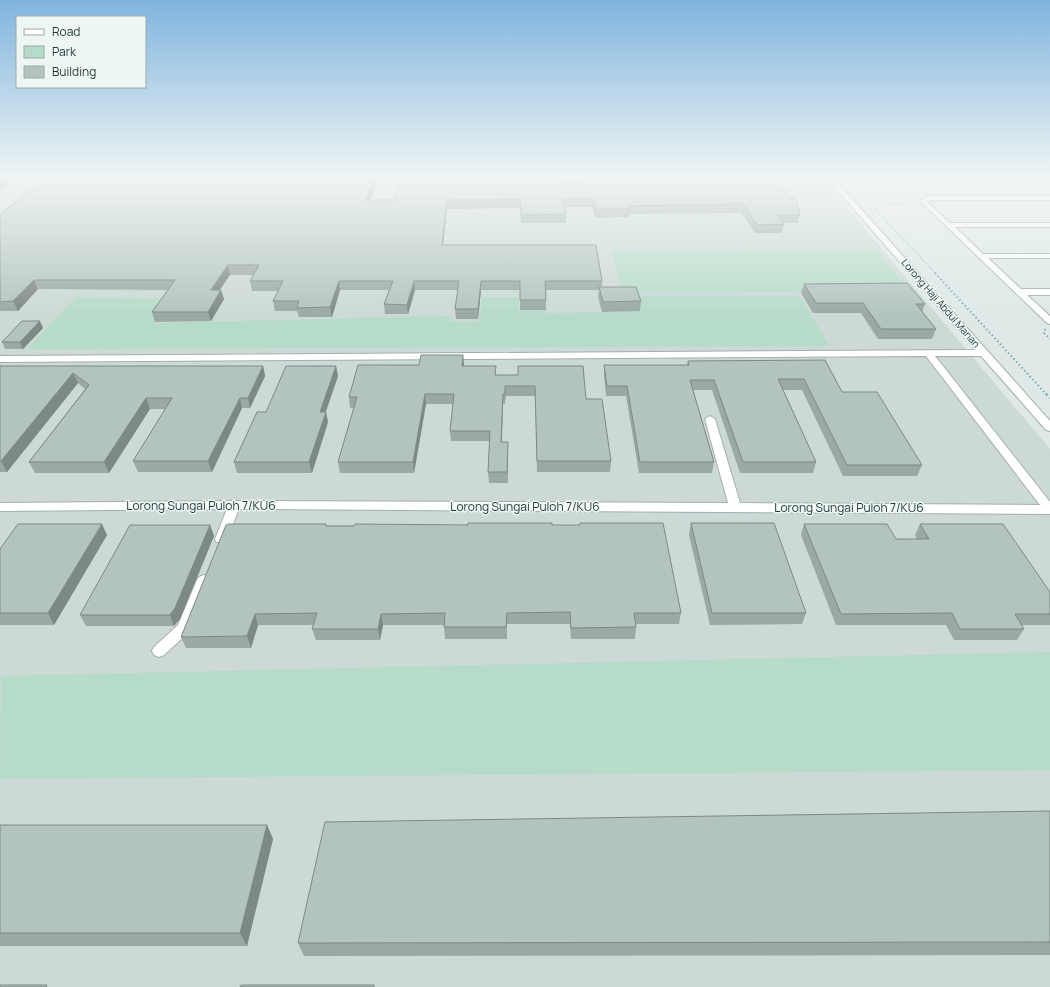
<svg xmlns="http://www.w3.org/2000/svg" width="1050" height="987" font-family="Manrope,sans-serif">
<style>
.built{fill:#ccd9d6}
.green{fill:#b6dbc8}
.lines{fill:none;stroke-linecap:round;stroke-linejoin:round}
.minor-casing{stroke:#a1b0af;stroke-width:2}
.path-far2{stroke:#7eada9;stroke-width:1.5;stroke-dasharray:1 2;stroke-linecap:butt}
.path-far1{stroke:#7eada9;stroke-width:2;stroke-dasharray:1.5 2.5;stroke-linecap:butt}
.path{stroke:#7eada9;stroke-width:2.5;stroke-dasharray:2 3;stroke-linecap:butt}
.minor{fill:#fff;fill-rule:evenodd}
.wall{fill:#9aa9a5}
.shaded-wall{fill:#7d8986}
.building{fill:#b3c4c0;stroke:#7d8986}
.labels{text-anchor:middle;stroke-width:3;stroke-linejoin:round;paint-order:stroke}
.far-street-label{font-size:10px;fill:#1f3837;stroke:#eef6f4}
.street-label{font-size:12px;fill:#1f3837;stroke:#eef6f4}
</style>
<rect width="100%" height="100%" fill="#dee9e7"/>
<!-- built -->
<path class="built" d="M0,179H823L1050,449V987H0Z"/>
<!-- green -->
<path class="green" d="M876,249L909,291L623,293L612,251Z
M638,296H799L830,346L27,349L76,297L169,299L154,323L450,316V322H479L482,297H519V310H546V313L641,311Z
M1050,652V770L0,779L1,676Z"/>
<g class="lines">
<defs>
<path id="minor" d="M392,179H420L423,181C417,185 398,185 392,179Z
M828,179H834L837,182L1050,421V431L1046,430L981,356H935L1050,502V514L239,509L227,539L226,542H216L215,539L227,509L0,511V503L235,501L728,503L705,419L710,416L715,419L740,503L1040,505L926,356L0,362V356L976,350L833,185L745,186L742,184L745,182L829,181Z
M881,179H1044L1041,181L893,182Z
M930,196H1050V200H931L927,202L950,223H1050V227H955L983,254H1050V258H988L1021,289H1050V295H1027L1050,316V324L1047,323L920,201Z
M204,575L209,577L211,580L189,632L164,655L159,657L154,655L152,651L154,647L178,625L197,580L199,577Z"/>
</defs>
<!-- minor casing -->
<use href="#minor" class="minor-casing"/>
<!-- path-far2 -->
<path class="path-far2" d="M916,205L884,204L875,209L936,274"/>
<!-- path-far1 -->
<path class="path-far1" d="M935,273L1047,395
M1045,329L1044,333L1050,339"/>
<!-- path -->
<path class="path" d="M1046,394L1050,398"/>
<!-- minor -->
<use href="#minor" class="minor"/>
</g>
<!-- wall -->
<path class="wall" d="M379,179L370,200H394L560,182H583V180H581V179H752L762,185L800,215L798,223H783L784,224L782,233H755L742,213L629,214V217L595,218L592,207H565L566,214V223H521L520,208L447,209L443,245L602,281V287L641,301L640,311L602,312L598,297L599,290H546V310H520V290H481L478,319H456L455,309L458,290H415L408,314H385L384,304L389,290H340L332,317H299L297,311H275L273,301L279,291H252L250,281L254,275H230L220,290L224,299L211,321L155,322L152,312L168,290L38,289L18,311H0V214Z
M804,284L925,304L922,312L936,329L932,339H878L861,313H813L801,293Z
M43,328L23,349H5L2,342Z
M825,360L842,392L922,465L917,476H843L802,390H783L816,462L813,473H740L712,390H693L714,462L712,473H639L626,396H606L604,376V365H687L688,361Z
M0,366H263L265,376L250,408H242L212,472H138L133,461L165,409H150L109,473H35L29,462L85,389L78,383L7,472H0Z
M496,375L586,399L611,461L610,472H537L535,396H506L505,404H503L502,442L508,453V483H489L488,472L490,441H451L450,431L453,404H426L414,473H340L338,462L354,408H350L349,397Z
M338,376L326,412L328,422L312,473H237L234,462L266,412Z
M691,523L806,613L802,624L710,625L689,535Z
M804,524L896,539H917L915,535L920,524L1050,592V625H1022L1024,629L1017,640H954L946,625H836L801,535Z
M210,525L214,536L180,619L174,626H86L80,615Z
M468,525H552L681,613L679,624H636V627L635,639H571L570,624H507V639H445L444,625H383L380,640H316L312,629L314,625H258L251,648H186L181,637L327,526Z
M107,535L54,625H0V549Z
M1050,811V955L304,956L298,943Z
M0,825H267L273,839L247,946H0Z"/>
<!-- shaded-wall -->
<path class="shaded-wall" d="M1,179H14L6,184V186L0,190V181Z
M374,179H379L367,208L366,200Z
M447,200V209L442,254V245Z
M228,265L230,275L213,299L211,290Z
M34,280L38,289L18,311L13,301Z
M339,281L340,290L332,317L330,307Z
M414,281L415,290L408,314L407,305Z
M481,281V290L478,319V309Z
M221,290L224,299L211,321L208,312Z
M40,321L43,328L23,349L20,342Z
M463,355L464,365L462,376V366Z
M263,366L265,376L250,408L248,398Z
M336,366L338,376L322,422L320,412Z
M73,373L78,383L7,472L1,461Z
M425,394L426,404L414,473L413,462Z
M503,394V404L501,453V442Z
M146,398L150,409L109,473L104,462Z
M240,398L242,408L212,472L208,461Z
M326,412L328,422L312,473L309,462Z
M102,524L107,535L54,625L48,613Z
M210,525L214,536L180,619L174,626L170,615Z
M255,614L258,625L251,648L247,636Z
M381,614L383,625L380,640L378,629Z
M267,825L273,839L247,946L240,933Z"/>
<!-- building -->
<path class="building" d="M46,179H374L366,200H394L398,182H405L406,179H560V182H583V180L758,179L762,185L779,184L789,197H795L800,215H777L784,224L757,225L743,204L628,206L629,209H596L593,199H563L566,214L521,215L520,199L447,200L442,245H596L602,281H545L546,300H520V281H481L478,309H455L459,281H414L407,305L384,304L393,281H339L330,307L297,308L299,301H273L283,281H250L259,265H228L211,290H221L208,312H152L175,280H34L13,301L0,302V214Z
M907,283L925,304H916L936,329H881L863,303H816L804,284Z
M599,287H636L641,301L603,302Z
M22,321H40L20,342H2Z
M421,355H463L462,366H496L495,375H518V366H583L586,399H602L611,461H537L535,386H505V394H503L501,442H508L507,472H488L490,431H450L454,394H425L413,462H338L357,397H349L358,365H419Z
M825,360L842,392H877L922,465H847L804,379H778L816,462H743L714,380H690L714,462H640L627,386H607L604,365H689L688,361Z
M0,366H263L248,398H240L208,461H133L172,398H146L104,462H29L89,385L73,373L1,461H0Z
M286,366H336L320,412H326L309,462H234L257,412H266Z
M468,523H552V525H580V523H663L681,613H634L636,627L571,628L570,612L507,613L506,627H444L445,613L381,614L378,629H312L317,613L255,614L247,636L181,637L226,525L228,524H326V526H354L355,524L468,525Z
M691,523H774L806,613H712Z
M18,524H102L48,613H0V549Z
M804,524H887L896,539H929L920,524H1003L1050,592V614H1015L1024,629H960L952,613L841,614Z
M130,525H210L175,608L170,615H80Z
M1050,811V942L298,943L325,822Z
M0,825H267L240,933H0Z
M0,985H47L46,987H0Z
M241,985H374V987H240Z"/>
<!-- sky -->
<linearGradient id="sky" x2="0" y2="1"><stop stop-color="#80b4de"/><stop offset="0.56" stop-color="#f0f5f4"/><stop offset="1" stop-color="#f0f5f4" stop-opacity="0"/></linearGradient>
<rect width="1050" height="317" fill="url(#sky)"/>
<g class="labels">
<!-- far-street labels -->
<g class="far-street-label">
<text transform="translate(941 303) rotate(49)" y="4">Lorong Haji Abdul Manan</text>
</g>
<!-- street labels -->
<g class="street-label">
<text x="201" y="510">Lorong Sungai Puloh 7/KU6</text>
<text x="525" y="511">Lorong Sungai Puloh 7/KU6</text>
<text x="849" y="512">Lorong Sungai Puloh 7/KU6</text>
</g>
</g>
<!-- legend -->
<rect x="16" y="16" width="130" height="72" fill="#eef6f4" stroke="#9baaa8"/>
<rect x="24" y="29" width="20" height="6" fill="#ffffff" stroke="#9baaa8"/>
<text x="52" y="36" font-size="12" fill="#1f3837">Road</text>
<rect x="24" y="46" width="20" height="12" fill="#b6dbc8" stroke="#9baaa8"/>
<text x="52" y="56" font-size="12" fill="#1f3837">Park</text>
<rect x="24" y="66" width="20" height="12" fill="#b3c4c0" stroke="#9baaa8"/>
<text x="52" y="76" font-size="12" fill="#1f3837">Building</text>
</svg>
